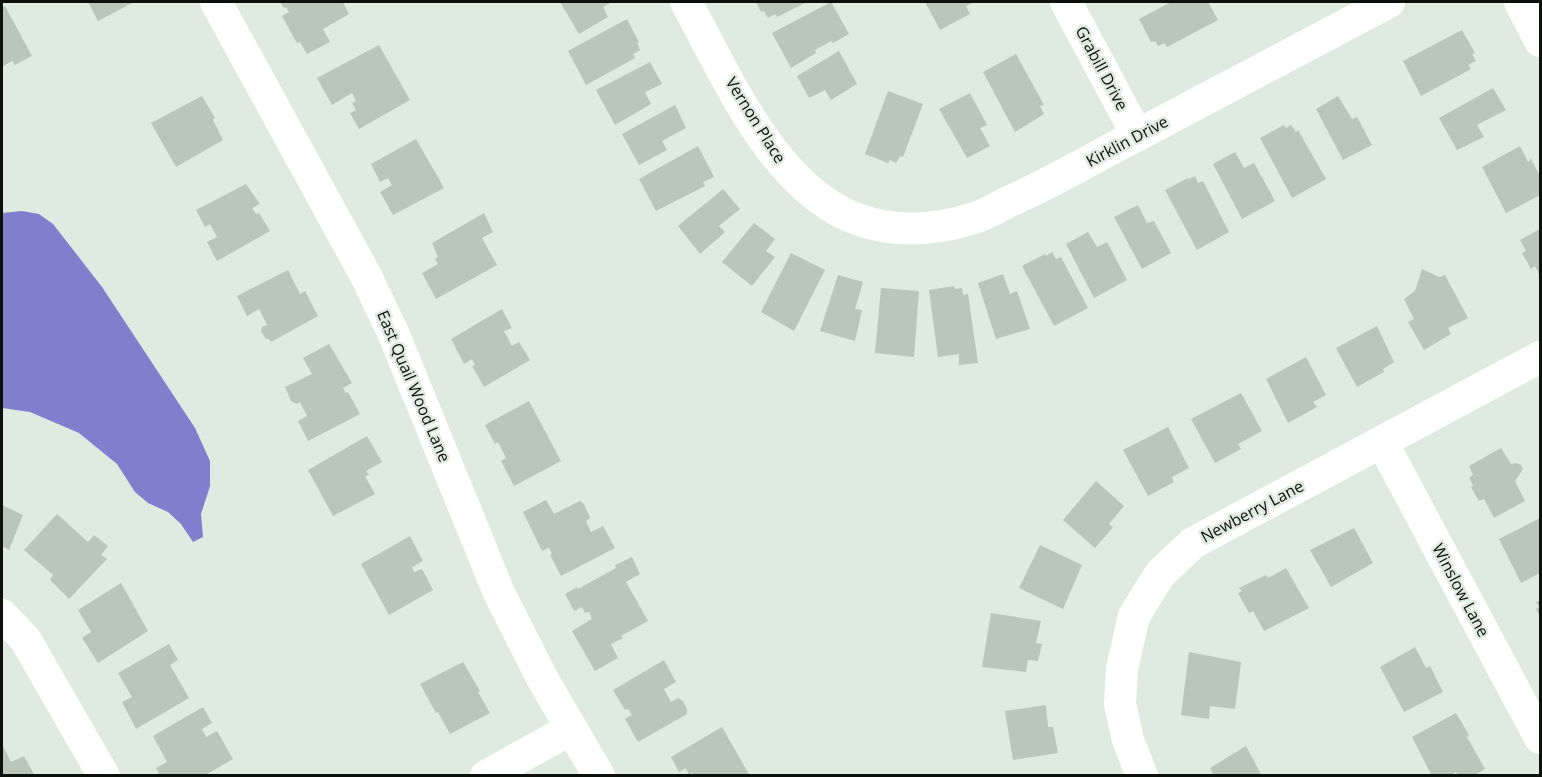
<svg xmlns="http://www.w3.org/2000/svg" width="1542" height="777" font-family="'Open Sans',sans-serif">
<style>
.water{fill:#817ecd}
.building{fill:#bac5bc}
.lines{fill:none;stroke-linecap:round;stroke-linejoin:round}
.minor{stroke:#fff;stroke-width:32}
.labels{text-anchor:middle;stroke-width:5;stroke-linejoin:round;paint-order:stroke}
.street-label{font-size:16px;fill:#0d110e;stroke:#dfeae1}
</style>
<rect width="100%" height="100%" fill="#dfeae1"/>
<!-- water -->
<path class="water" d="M22,211L39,214L53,224L102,287L195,428L210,461V486L201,514L203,537L193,542L181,524L168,512L148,503L135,492L117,464L79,433L30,412L2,408V213Z"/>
<!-- building -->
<path class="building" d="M88,2H134L98,21Z
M280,2H343L349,14L323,29L330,42L307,54L300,42L297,43L282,16L289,12L286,7L284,8Z
M560,2H612L603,7L608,17L579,34Z
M756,2H807L777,17L775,14L768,18L764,11L761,12Z
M831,2L849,34L833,43L831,41L815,50L816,53L791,68L772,33Z
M925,2H975L966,6L970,14L940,30Z
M1171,2H1208L1218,20L1167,47L1164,43L1158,46L1155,41L1151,42L1139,19Z
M5,6L32,56L15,65L12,61L2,67V8Z
M627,19L639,42L637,43L640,50L633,54L635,58L586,85L568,51Z
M1462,30L1475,53L1472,54L1476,61L1468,65L1471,69L1421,96L1403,61Z
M379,45L410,100L359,129L350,113L356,110L352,103L356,101L352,93L332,105L317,78Z
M839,51L857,84L831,100L825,90L809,98L797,76Z
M1016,54L1044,105L1040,106L1044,114L1015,132L983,72Z
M650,62L662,84L645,92L651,104L615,125L596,90Z
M1493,88L1506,110L1477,125L1484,137L1457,150L1439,118Z
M888,91L923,104L903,157L900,156L896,163L890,160L888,163L865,154Z
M970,93L987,125L980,128L990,146L967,158L939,109Z
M202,96L215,118L213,120L223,140L176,167L151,123Z
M1338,96L1352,119L1357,117L1372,145L1343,160L1316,109Z
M675,105L686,128L662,141L667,150L639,165L622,134Z
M1284,125L1286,128L1291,125L1296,132L1298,130L1326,179L1292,198L1260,138Z
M416,139L444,188L393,215L380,192L392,185L388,178L380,182L371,164Z
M698,146L714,177L703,182L705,186L656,211L639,179Z
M1520,146L1528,162L1531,159L1540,176V195L1506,213L1482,167Z
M1235,152L1244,168L1254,163L1275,201L1242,219L1213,164Z
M1195,176L1198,183L1203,181L1229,232L1197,250L1165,190L1188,178L1189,179Z
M246,184L260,204L252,208L256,214L259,213L270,231L217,261L207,242L217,237L210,224L205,227L196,210Z
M723,189L740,209L719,226L725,232L700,254L678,226Z
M1138,205L1147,223L1154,221L1171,253L1142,269L1114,217Z
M484,213L493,232L482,238L497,265L436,299L422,273L438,264L435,259L438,257L432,243Z
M754,223L775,239L766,251L775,257L752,286L722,262Z
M1540,229V276L1535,266L1531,269L1522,253L1526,251L1520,240Z
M1088,232L1097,247L1107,242L1127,280L1094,298L1066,244Z
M1052,252L1056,259L1061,257L1088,308L1054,326L1022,266L1045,254L1046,256Z
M791,253L825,270L794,331L761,312Z
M1422,269L1439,277L1445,275L1468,318L1448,328L1451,334L1424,350L1408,322L1414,319L1404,299L1415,291Z
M288,270L300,294L305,291L318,316L271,342L269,339H266L261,331L262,327L267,325L259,309L247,316L237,296Z
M1003,274L1010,294L1017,291L1030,329L996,339L978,283Z
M838,275L863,282L855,309L862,310L855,341L820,331Z
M954,286L955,289L962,288L963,295L968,294L978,363L959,365V354L938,357L929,290Z
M881,288L919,291L914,357L875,353Z
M502,309L512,328L504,331L512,346L519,342L530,360L484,387L472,366L475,365L472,359L464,364L451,339Z
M1377,326L1394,362L1383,369L1384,372L1357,387L1336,348Z
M329,344L352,383L343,388L346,393L348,392L360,414L308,441L298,421L307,416L300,402L297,404L291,401L285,387L312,374L303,358Z
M1306,357L1326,395L1313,402L1317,407L1288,423L1266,379Z
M1241,393L1262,431L1238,444L1241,449L1215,463L1191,419Z
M529,401L561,461L514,486L501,461L506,458L498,442L495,444L485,425Z
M1168,427L1189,468L1172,477L1174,482L1148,496L1123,450Z
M367,436L382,462L366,471L369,475L365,476L375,494L333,516L308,470Z
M1501,448L1511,464L1516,463L1521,465L1523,469L1515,481L1525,501L1494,518L1484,499L1479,501L1471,487L1473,485L1469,478L1473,475L1469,466Z
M1096,481L1124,506L1109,524L1113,527L1095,548L1063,520Z
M546,500L554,514L580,501L584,504L590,518L586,521L591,532L603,526L615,548L561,576L550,555L552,554L549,548L542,551L523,512Z
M2,505L23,515L9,550L2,546Z
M57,514L88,542L94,535L108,546L101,555L107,559L69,599L50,580L53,575L24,550Z
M1540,518V573L1521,583L1499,539Z
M1354,528L1373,563L1331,587L1310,550Z
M410,536L423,561L412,567L414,572L422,569L433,590L389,615L361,564Z
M1040,545L1082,565L1063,609L1019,588Z
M632,557L640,574L626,582L648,621L621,636L623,638L611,644L618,658L595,671L572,631L592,619L589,612L585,613L582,607L574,611L565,594L577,587L578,589L616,568L615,565Z
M1286,568L1309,608L1264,631L1253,611L1249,613L1238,593L1242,591L1239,588L1266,575L1268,578Z
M121,583L148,631L98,663L82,638L91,632L78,610Z
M1540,600V617L1536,609L1539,607L1536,602Z
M991,613L1041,621L1036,643L1042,644L1038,661L1028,660L1026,672L982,667Z
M169,644L178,660L170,665L189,698L136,729L122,702L132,697L118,673Z
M1415,647L1426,668L1430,666L1443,692L1404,712L1380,667Z
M1189,652L1241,662L1235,709L1210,706L1209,719L1181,715Z
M664,660L676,682L664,689L671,702L678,698L683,701L687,709V714L638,742L625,719L632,715L628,709L625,710L613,690Z
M463,662L480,691L478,692L490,713L450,734L438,712L436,713L420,684Z
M1046,705L1048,727H1053L1058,753L1013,760L1005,711Z
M203,707L212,723L202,729L206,737L217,731L233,759L204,776H160L156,768L167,762L153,736Z
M1456,713L1469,735L1467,737L1485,769L1473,776H1458L1456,772L1449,776H1432L1412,737Z
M722,727L750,776H694L692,773L689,775L686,768L679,772L671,757Z
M2,744L11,762L24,756L35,776H2Z
M1246,746L1262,776H1214L1210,768Z"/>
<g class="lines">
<!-- minor -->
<path class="minor" d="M216,2L366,276L394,335L499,593L542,678L599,776
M686,2C724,71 769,177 843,213C884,233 928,232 971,219C984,216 996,208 1008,202C1044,186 1078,167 1113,148C1205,99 1297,50 1389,2
M1066,2L1137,135
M1520,2L1540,41
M1382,442L1540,738
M2,615L25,639L104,776
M486,776L571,729
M1142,776L1128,740L1120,704L1122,669L1134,616L1160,574L1193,543L1540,357"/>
</g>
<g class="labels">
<!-- street labels -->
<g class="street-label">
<text transform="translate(1102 68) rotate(62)" y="6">Grabill Drive</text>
<text transform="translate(756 120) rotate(58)" y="6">Vernon Place</text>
<text transform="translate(1127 141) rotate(-28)" y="6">Kirklin Drive</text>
<text transform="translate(414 386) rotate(67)" y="6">East Quail Wood Lane</text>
<text transform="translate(1252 511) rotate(-28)" y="6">Newberry Lane</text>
<text transform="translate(1461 590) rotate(62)" y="6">Winslow Lane</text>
</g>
</g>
<!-- border -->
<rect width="1542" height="777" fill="none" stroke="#0d110e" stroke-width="6"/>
</svg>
